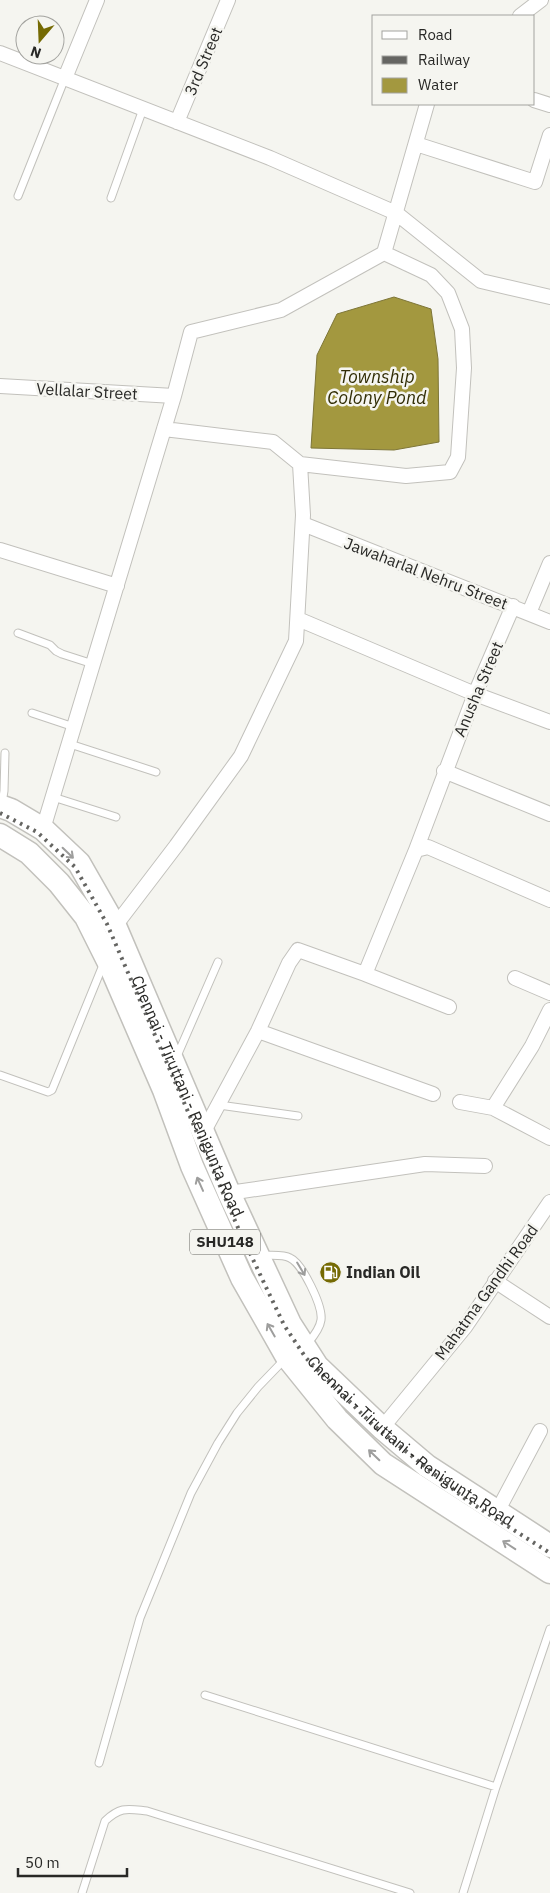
<svg xmlns="http://www.w3.org/2000/svg" width="550" height="1893" font-family="'IBM Plex Sans',sans-serif">
<style>
.water{fill:#a3983f;stroke:#7e7638}
.lines{fill:none;stroke-linecap:round;stroke-linejoin:round}
.service-casing{stroke:#c2c1bc;stroke-width:9}
.minor-casing{stroke:#c2c1bc;stroke-width:16}
.trunk-casing{stroke:#c2c1bc;stroke-width:25}
.service{stroke:#fff;stroke-width:7}
.minor{stroke:#fff;stroke-width:14}
.trunk{stroke:#fff;stroke-width:22}
.rail{stroke:#656562;stroke-width:4;stroke-dasharray:2.5 5;stroke-linecap:butt}
.oneway{stroke:#9e9e9d}
.labels{text-anchor:middle;stroke-width:5;stroke-linejoin:round;paint-order:stroke}
.shield{fill:#f5f5f0;stroke:#666663;stroke-width:1}
.shield-label{font-size:15px;font-weight:bold;fill:#282826}
.street-label{font-size:16px;fill:#282826;stroke:#f5f5f0}
.poi-label{font-size:16px;font-weight:bold;fill:#282826;stroke:#f5f5f0;text-anchor:start}
.water-label{font-size:18px;font-style:italic;fill:#312d05;stroke:#f5f5f0}
</style>
<rect width="100%" height="100%" fill="#f5f5f0"/>
<!-- water -->
<path class="water" d="M394,297L431,309L438,359L439,442L394,450L311,448L317,355L337,314Z"/>
<g class="lines">
<defs>
<path id="service" d="M18,196L65,78
M111,198L143,109
M18,633L50,645L56,651L62,654L93,664
M32,713L74,727
M70,744L156,772
M53,797L116,817
M2,803L4,791L5,753
M177,1056L218,962
M0,1075L48,1092L52,1090L103,965
M219,1105L298,1116
M263,1255C271,1256 283,1254 290,1258C302,1263 323,1306 321,1320C320,1328 313,1337 308,1343
M205,1695L496,1787L550,1629
M99,1763L140,1618L191,1493L218,1443L237,1413L258,1387L285,1359
M82,1893L105,1821C121,1806 128,1809 147,1811L410,1893
M463,1893L496,1787"/>
<path id="minor" d="M520,16L541,0
M0,53L270,158L396,213L481,281L550,297
M65,78L97,0
M534,100L550,105
M177,122L228,0
M416,144L535,182L550,135
M0,386L174,396
M300,464L406,476L450,472L458,457L464,368L462,329L448,293L431,275L384,253
M303,524L550,622
M0,550L117,586
M529,613L550,563
M298,619L475,694L550,722
M444,771L550,814
M43,829L174,396L191,332L281,310L384,253L427,104
M416,850L475,694L513,606
M115,926L176,846L241,756L296,641L303,515L300,464L273,442L164,429
M365,974L449,1007
M515,978L550,993
M258,1031L433,1094
M460,1102L493,1108L550,1138
M493,1108L532,1046L550,1010
M203,1133L258,1031L289,963L298,950L365,974L416,850L428,847L550,900
M229,1193L425,1164L485,1166
M495,1281L550,1317
M382,1428L465,1327L550,1202
M497,1512L540,1431"/>
<g id="trunk">
<path id="s1" d="M0,806L11,810L43,829L79,863L115,926L229,1193L290,1324L317,1366L382,1428L427,1466L550,1546"/>
<path d="M0,835L29,853L59,883L86,917L109,963L164,1090L192,1166L242,1278L287,1357L337,1419L383,1464L550,1572"/>
</g>
</defs>
<!-- service casing -->
<use href="#service" class="service-casing"/>
<!-- minor casing -->
<use href="#minor" class="minor-casing"/>
<!-- trunk casing -->
<use href="#trunk" class="trunk-casing"/>
<!-- service -->
<use href="#service" class="service"/>
<!-- minor -->
<use href="#minor" class="minor"/>
<!-- trunk -->
<use href="#trunk" class="trunk"/>
<!-- rail -->
<path class="rail" d="M0,813L37,832L75,867L107,924L239,1230L284,1325L306,1358L372,1424L468,1501L550,1553"/>
</g>
<!-- one-way arrows -->
<defs><path id="oneway-shaft" d="M-6 0H5M1.5-3L5.5 0L1.5 3" fill="none" stroke-width="1.6" stroke-linecap="round" stroke-linejoin="round" transform="scale(1.25)"/></defs>
<g class="oneway">
<use href="#oneway-shaft" transform="translate(68 853) rotate(44)"/>
<use href="#oneway-shaft" transform="translate(200 1184) rotate(-114)"/>
<use href="#oneway-shaft" transform="translate(301 1269) rotate(59)"/>
<use href="#oneway-shaft" transform="translate(271 1330) rotate(-120)"/>
<use href="#oneway-shaft" transform="translate(374 1455) rotate(-136)"/>
<use href="#oneway-shaft" transform="translate(509 1545) rotate(-147)"/>
</g>
<!-- icons -->
<defs>
<symbol id="fuel-disc" viewBox="-11 -11 22 22"><circle r="9.5" fill="#756a03" stroke="#f5f5f0"/><path d="M-5.5-6h7V0h2V4h1.3V-2.5L3-4.5l.8-.8L6-3V5H2.5V1h-1V6h-7ZM-4.2-4.7v3.2H.2V-4.7Z" fill="#fff"/></symbol>
</defs>
<g fill-rule="evenodd">
<use href="#fuel-disc" x="318" y="1260" width="25" height="25"/>
</g>
<g class="labels">
<!-- shield labels -->
<rect class="shield" x="190" y="1229.5" width="70" height="25" rx="4"/>
<g class="shield-label">
<text x="225" y="1247">SHU148</text>
</g>
<!-- street labels -->
<g class="street-label">
<text transform="translate(203 61) rotate(-67)" y="6">3rd Street</text>
<text transform="translate(87 391) rotate(3)" y="6">Vellalar Street</text>
<text transform="translate(426 573) rotate(21)" y="6">Jawaharlal Nehru Street</text>
<text transform="translate(478 689) rotate(-67)" y="6">Anusha Street</text>
<text dy="6" stroke="none"><textPath href="#s1" startOffset="356">Chennai - Tiruttani - Renigunta Road</textPath></text>
<text transform="translate(486 1292) rotate(-54)" y="6">Mahatma Gandhi Road</text>
<text dy="6" stroke="none"><textPath href="#s1" startOffset="776">Chennai - Tiruttani - Renigunta Road</textPath></text>
</g>
<!-- poi labels -->
<g class="poi-label">
<text x="346" y="1278">Indian Oil</text>
</g>
<!-- water labels -->
<g class="water-label">
<text x="377" y="383">Township<tspan x="377" dy="21">Colony Pond</tspan></text>
</g>
</g>
<!-- legend -->
<rect x="372" y="15" width="162" height="90" fill="#f5f5f0" stroke="#a3a39f"/>
<rect x="382" y="31" width="25" height="8" fill="#ffffff" stroke="#a3a39f"/>
<text x="418" y="40" font-size="15" fill="#282826">Road</text>
<rect x="382" y="56" width="25" height="8" fill="#656562" stroke="#a3a39f"/>
<text x="418" y="65" font-size="15" fill="#282826">Railway</text>
<rect x="382" y="78" width="25" height="15" fill="#a3983f" stroke="#a3a39f"/>
<text x="418" y="90" font-size="15" fill="#282826">Water</text>
<!-- north arrow -->
<g transform="translate(40 40) rotate(199)"><circle r="24" fill="#f5f5f0" stroke="#a3a39f"/>
<path d="M0-4L9 19L0 12L-9 19Z" fill="#756a03"/>
<text y="-8" font-size="14" font-weight="bold" text-anchor="middle" fill="#282826">N</text>
</g>
<!-- scale -->
<path d="M18 1868v8h109v-8" fill="none" stroke="#282826" stroke-width="2.5"/>
<text x="25" y="1868" font-size="15" fill="#282826" stroke="#f5f5f0" stroke-width="4" paint-order="stroke">50 m</text>
</svg>
